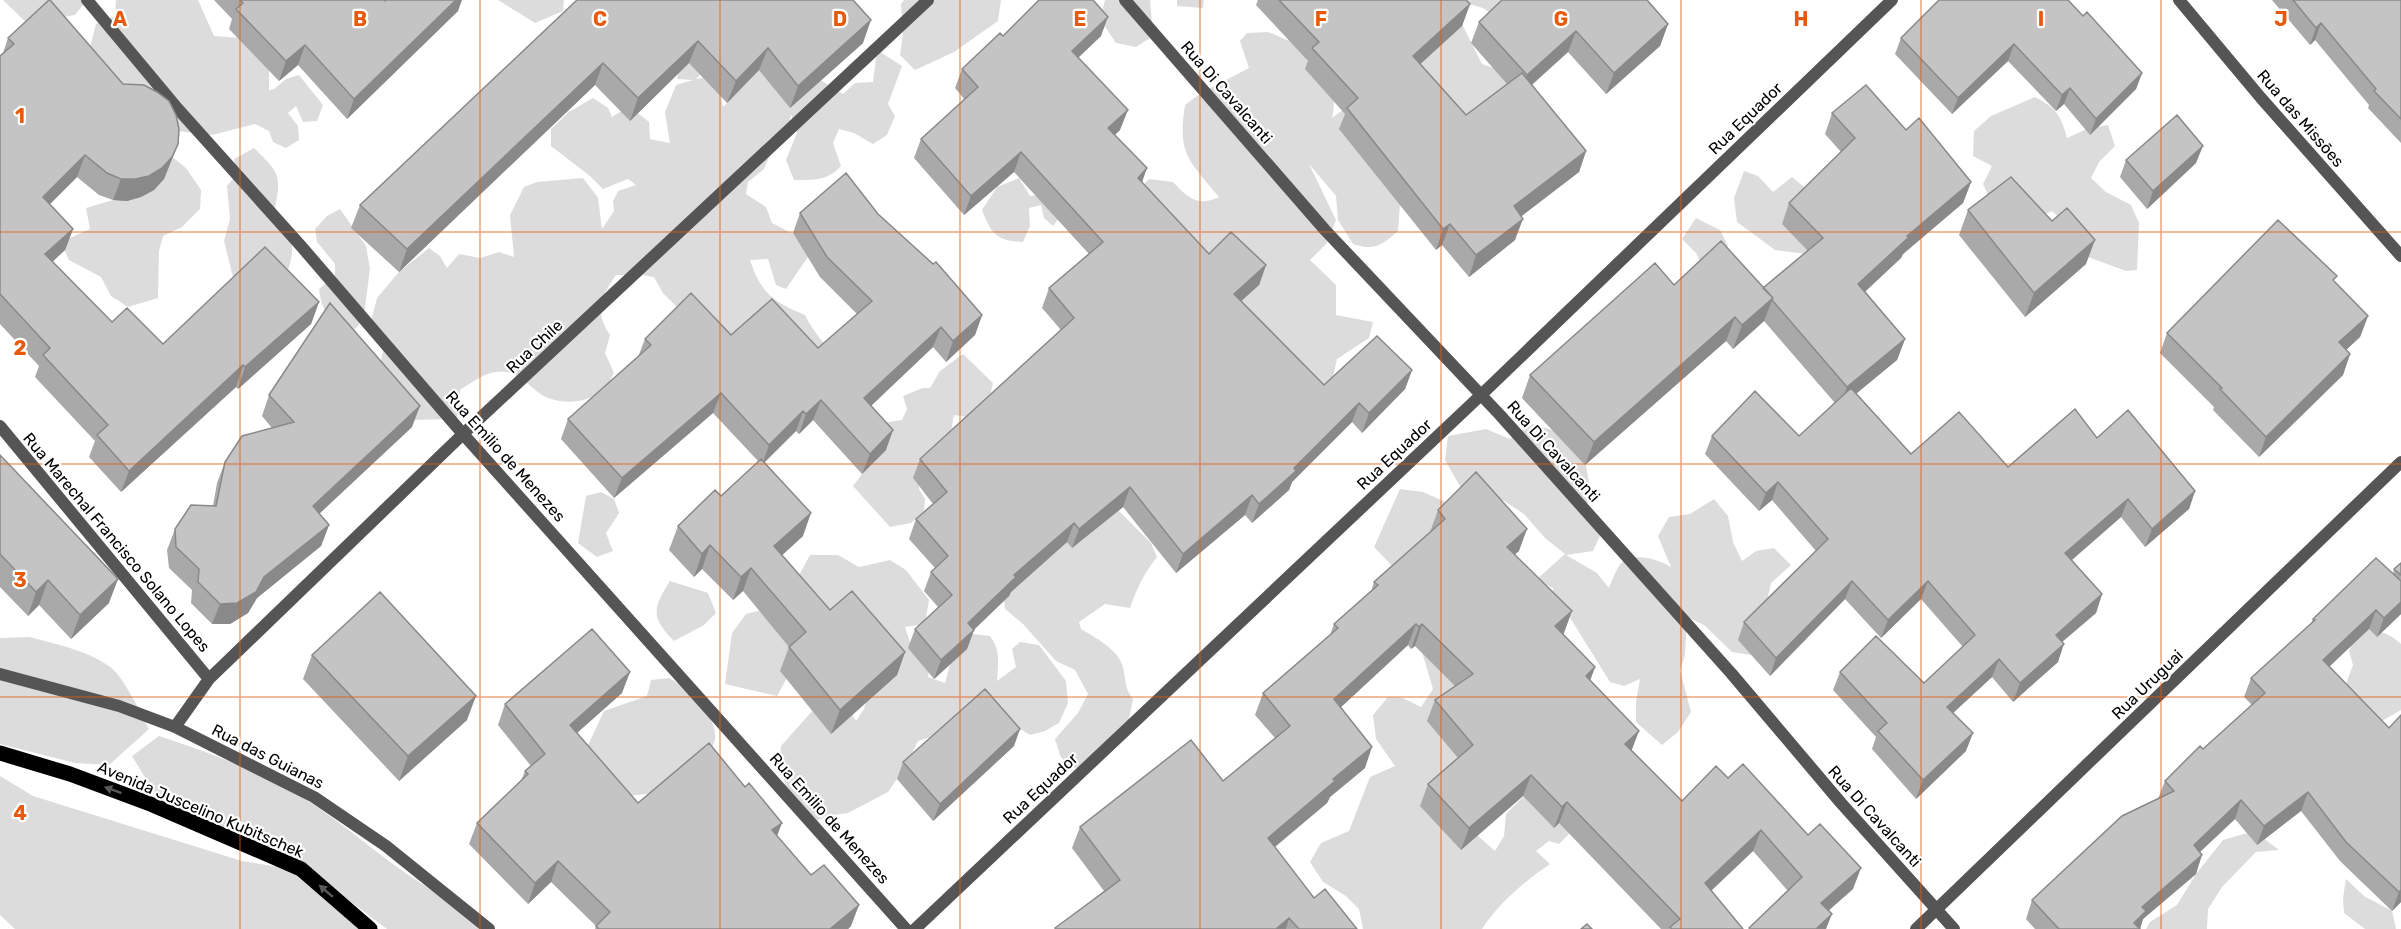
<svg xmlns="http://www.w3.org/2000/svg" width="2401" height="929" font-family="Rubik,sans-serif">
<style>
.green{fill:#dcdcdc;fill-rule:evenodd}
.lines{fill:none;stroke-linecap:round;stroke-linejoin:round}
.street{stroke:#555;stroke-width:12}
.primary{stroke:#000;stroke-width:15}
.wall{fill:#a9a9a9}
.shaded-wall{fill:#898989}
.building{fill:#c4c4c4;stroke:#898989;stroke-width:1.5}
.oneway{fill:#595959}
.grid{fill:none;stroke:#e8590c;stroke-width:1.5;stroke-opacity:0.55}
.labels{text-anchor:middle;stroke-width:4.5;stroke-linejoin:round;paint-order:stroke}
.street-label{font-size:16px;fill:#000;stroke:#fff}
.grid-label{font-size:20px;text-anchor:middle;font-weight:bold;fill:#e8590c;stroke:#fff;stroke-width:4.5;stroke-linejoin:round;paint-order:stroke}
</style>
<rect width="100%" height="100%" fill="#fff"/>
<!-- green -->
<path class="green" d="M3,0H83V5L75,15L41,21L33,29Z
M116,0H198L214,36L241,38L269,70V90L274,89L286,79L299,75L323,105L317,121L303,122L296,106L288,113L298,126L299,140L286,148L273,142L269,131L255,124L212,135L178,131L171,156L186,168L201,190L200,209L182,227L163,236L159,251L158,298L128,307L111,296L101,277L69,260L61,242L90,229L86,208L113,200L127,176L90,47L96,24L115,16Z
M498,0H564L563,11L535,23Z
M904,0H1001L998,21L954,52L915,70L900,55L903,34L901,4Z
M1105,0H1150L1153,36L1136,47L1116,43L1100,19Z
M1177,0H1204L1203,8L1177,6Z
M1442,0H1528L1502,21L1483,8L1469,4L1460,20L1482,64L1494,68L1517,89L1485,123L1377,89Z
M1268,32L1302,46C1307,80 1342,73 1332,118L1348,106L1400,204L1398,231C1381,246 1374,251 1353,244L1338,220L1336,196L1309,164L1336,220L1327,243L1310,260L1336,285V315L1373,322L1369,338L1337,359L1332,382L1314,391L1200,258L1127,201L1149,179L1173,182C1188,198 1197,207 1219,197C1190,161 1177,156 1185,105L1201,93L1249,68L1240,41L1247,33Z
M877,50L902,66L888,104L895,116L887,135L873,144L854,133L839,129L833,143L841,166C828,181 813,180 794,180L786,160L797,133L791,114L788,133L775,144L764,169L748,182L746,194L766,207L772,223L789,232L801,235L812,251L786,289L776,285L768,259L750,260C761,293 773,302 805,315C813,332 826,344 835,361L736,344L683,313L663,293L654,277L643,275H616C600,298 594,310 610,335L605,353L614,373C611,378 609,385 605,389C589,402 567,405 548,398C535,393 526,378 510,373C492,367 474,381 460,390L457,419L404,420L378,376L383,351L370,325L377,298L399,272L429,248L440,256L447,268L459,254L480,258L499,252L514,257L510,215L524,187L537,182L583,178L598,198L602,229L614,211L613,201L618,191L636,185L628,179L603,189L590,176L551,146V129L569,112L593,98L608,108L612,117L629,106L649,122L650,139L670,143L665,112L676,85L693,80L677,79L679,68L670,54L819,79L843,94L855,83L873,82ZM708,66L727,103L723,107L721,95L706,77L696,79Z
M2035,97C2056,108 2061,115 2067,138L2089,128L2108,125L2115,146L2099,162L2091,178L2106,192L2131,205L2139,223L2137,270L2126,271L2088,257L2065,223L2052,211L2021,225L1992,204L1983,184L1992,166L1973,156L1974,131L1991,116Z
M254,148C278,172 282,174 275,208C296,244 297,247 282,287L236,289L224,241L230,219L227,186L237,174L234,159Z
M1744,171L1758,176L1773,192L1792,177L1817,198L1810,224L1807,254L1775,250L1737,222L1734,198Z
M1019,178L1030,196L1037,195L1062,214L1053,226L1044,218L1041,205L1029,208L1030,226L1023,242C996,241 991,233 982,210L997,187Z
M340,209L366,246L370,269L364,315L358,326L347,336C331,323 321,310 319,289L335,275V264L317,242L315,229L327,216Z
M1696,218L1720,230L1728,246L1713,264L1703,267L1696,253L1682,239Z
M963,354L993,383L987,411L967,417L954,415L950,436L921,462L919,489L925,499L924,511L911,523L890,527L853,486L869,465L874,424L902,420L907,409L903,396L923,388H930L940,371Z
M1532,424L1562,433L1582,444L1589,482L1587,513L1600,536L1593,551L1566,555L1597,573L1609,588C1612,581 1615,572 1619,566C1629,550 1659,559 1671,567L1658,536L1669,517L1690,514L1714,499L1728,516L1733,542L1742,561L1756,551L1774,548L1791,565L1771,583L1768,597L1775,610L1769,643L1751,655L1732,652L1704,625L1687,617L1685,655L1680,670L1691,712L1678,732L1662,745L1636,722V702L1640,679L1624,686L1610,682L1569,616L1551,613L1553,588L1536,580L1565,554L1545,538L1524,514L1486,489L1466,497L1445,460L1448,436L1486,429L1510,439Z
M1400,489L1423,492L1450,504L1443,522L1393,567L1374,547Z
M601,492L614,499L619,513L606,533L613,551L597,557L578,543L586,496Z
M1118,510L1151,543L1157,557C1144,573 1137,588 1130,608L1105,604L1079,622L1081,629C1096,638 1118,649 1123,667C1126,680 1124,688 1133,699L1129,719L1086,761L1076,768L1069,769L1060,755L1055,739L1078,713L1088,694L1075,670L1056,661L1023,624L1005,609L1003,593L1055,545Z
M810,555H838L859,567L890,560L906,570L929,600L925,624L905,627L910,642L931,659L928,677L945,683L953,654L963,633L990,636C1001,650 998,664 997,681L1016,667L1012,649L1020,642L1039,645L1066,681L1068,703L1059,723L1045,731L1030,735L1016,726L946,732L918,741L906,766L888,792L848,813L826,816L816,821L789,795L779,766L781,746L813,710L850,711L856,721L864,709L869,689L820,618L791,590Z
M670,581L708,593L716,613L704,625L674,641C650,617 653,608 670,581Z
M766,609L798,637L787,659L788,676L777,696L725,684L732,633L746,614Z
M2358,629C2375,629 2389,632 2401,644V710L2382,721L2341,697L2353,665L2349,651Z
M1417,635L1463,675L1462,748L1453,836H1478L1495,851L1504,836L1506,814L1527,793L1574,829L1559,844L1549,841L1536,851L1550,864C1525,881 1499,903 1482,929H1363L1359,909L1346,896L1323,882L1310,862L1321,843L1349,831L1370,777L1395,766L1376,739L1373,715L1388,697L1403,698L1421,707L1433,689Z
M29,637C56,644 86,650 109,666C123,675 141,714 149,729L109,765L75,763L0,744V638Z
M669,678C686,687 718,716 715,739C711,760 677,783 658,792C652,794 622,796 612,798L583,756L604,711L647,696L651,680Z
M159,736C203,751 249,766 290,790C328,811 361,841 397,867C425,887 457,905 481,929H387L303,866L155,794L132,756Z
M0,776L33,796L242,861L299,870L317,893L372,929H15L0,915Z
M2254,831L2279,850L2256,852L2222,887L2208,909L2207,929H2146L2150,922L2177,905L2196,874L2223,840Z
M2346,879L2364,896L2392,911L2396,929H2365L2344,913L2343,898Z"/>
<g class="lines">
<!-- street -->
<path class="street" d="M87,0L178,109L301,246L463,434L906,929
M1125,0L1325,230L1500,415L1731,673L1841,803L1954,929
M2179,0L2261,98L2401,256
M0,426L209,679
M0,674L119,706L175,727L314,797L386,846L489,929
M175,727L209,679L463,434L928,0
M915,929L1481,395L1892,0
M1916,929L2401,462"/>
<!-- primary -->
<path class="primary" d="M0,753L70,774L153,805L301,869L370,929"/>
</g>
<!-- wall -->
<path class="wall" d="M214,0H384L385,1L458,11L347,119L298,65L279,81L229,29L232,19Z
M577,0L863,43L790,108L759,70L727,103L689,63L630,121L595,85L399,272L351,228L360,205Z
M1258,0H1466L1470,4L1462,26L1420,64L1466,115L1507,84L1471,43L1479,22L1668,24L1660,46L1606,94L1568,52L1532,85L1586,151L1579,172L1521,216L1515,240L1469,277L1442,245L1436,250L1339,129L1345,114L1305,69L1308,61L1256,5Z
M2272,0H2401V143L2368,108L2369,105L2315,40L2310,45Z
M2083,16L2142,73L2136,89L2090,135L2064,104L2056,111L2008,61L1952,114L1895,54L1901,38Z
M1003,36H1101L1078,58L1120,130L1115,135L1142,183L1209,254L1266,265L1259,285L1241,301L1324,385L1412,370L1405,389L1362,433L1352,422L1292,482L1289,490L1252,523L1245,515L1176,573L1123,507L1072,548L1067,542L1011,592L1009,596L974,630L967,649L934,679L908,648L915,629L938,607L924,591L931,572L935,568L909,539L916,519L933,504L913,478L920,459L1061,330L1042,308L1049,288L1089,254L1014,172L964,215L914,158L921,139L965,100L955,88L962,69Z
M8,38L123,84L178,144L164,179L154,190L141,197L127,201L113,200L99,195L77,177L50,204L73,229L65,250L52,262L112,322L163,344L319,302L311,324L238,389L236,387L121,492L89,457L95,441L35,377L39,366L0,324V56L3,53Z
M1832,113L1906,130L1971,182L1963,203L1903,254L1901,258L1865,291L1905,339L1897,360L1856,393L1911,454L2008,467L2097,438L2195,491L2189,509L2145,547L2121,517L2072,560L2102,594L2096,613L2062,642L2058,662L2013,702L1992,677L1953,713L1966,751L1916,799L1872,749L1876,737L1833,690L1840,672L1924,683L1963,647L1921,599L1881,638L1845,599L1770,676L1738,640L1744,622L1816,551L1772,500L1759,511L1705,454L1712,436H1799L1835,403L1764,321L1733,349L1726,341L1585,465L1522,398L1530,375L1674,285L1763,288L1808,251L1782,224L1789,203L1841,152L1825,134Z
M2126,160L2196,163L2147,209L2120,177Z
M1968,210L2052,221L2086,264L2025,317L1959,235Z
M800,213L878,214L982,315L975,335L946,362L933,347L871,406L886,450L862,474L813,420L799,434L796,431L764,462L803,536L782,555L830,610L905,652L897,675L831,734L780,671L789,647L743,591L733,600L702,569L694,577L669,550L678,526L721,496L759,462L713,413L614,498L561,439L568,419L638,357L645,339L731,335L818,348L857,314L820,277L793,233Z
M2335,282L2368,316L2360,337L2346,350L2350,354L2343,375L2259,457L2213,410L2214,407L2160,353L2167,333Z
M269,395L412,427L319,514L329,525L321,546L257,598L248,613L230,624H212L191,603L192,590L169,568L167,550L175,529L213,506L217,483L225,462L272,428L262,416Z
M0,455L109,603L71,639L39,605L28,616L0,587Z
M1438,510L1519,551L1515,554L1564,633L1563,634L1595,667L1590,680L1632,751L1682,801L1728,778L1853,889L1828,911L1826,929H1749L1788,891L1753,851L1711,891L1743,929H1661L1559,823L1554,828L1523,796L1461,850L1420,806L1428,784L1458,758L1427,721L1435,700L1455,686L1415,646L1411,649L1408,645L1341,707L1365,768L1330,797L1327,803L1275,847L1314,898L1357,929H1055L1104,891L1072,848L1080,827L1223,781L1275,738L1255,715L1263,693L1330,635L1334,624L1371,592L1374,582L1430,532Z
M2401,563V614L2377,637L2369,629L2329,667L2389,728L2401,902L2392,911L2340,861L2301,811L2257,845L2235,819L2200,852L2196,874L2143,919L2140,929H2035L2026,919L2032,900L2158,799L2165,781L2203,749L2252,705L2244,697L2251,678L2311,624L2313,619L2393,574L2394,569Z
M312,655L467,720L399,781L303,679Z
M622,693L577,733L638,803L777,836L851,926L848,929H595L596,926L551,882L528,904L469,844L477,823L521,781L525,771L531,766L498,725L505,704Z
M1014,746L933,821L897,779L903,762Z"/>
<!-- shaded-wall -->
<path class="shaded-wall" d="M456,0H462L458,11L347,119L354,99Z
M1470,4L1462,26L1405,78L1413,56Z
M1108,17L1101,36L1065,70L1072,51Z
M871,20L863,43L790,108L798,86Z
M2321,23L2315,40L2310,45L2316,28Z
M1668,24L1660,46L1606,94L1614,73Z
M1576,31L1568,52L1519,96L1527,75Z
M698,41L689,63L630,121L638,98Z
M2014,44L2008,61L1952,114L1958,98Z
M305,45L298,65L279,81L286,61Z
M768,48L759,70L727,103L736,81Z
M603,63L595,85L399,272L407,249Z
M2142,73L2136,89L2090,135L2096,119Z
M2070,88L2064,104L2056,111L2062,95Z
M1128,110L1120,130L1101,147L1108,128Z
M178,144L164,179L154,190L141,197L127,201L113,200L121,179Z
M2203,146L2196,163L2147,209L2153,191Z
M1586,151L1579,172L1506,228L1514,206Z
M1021,152L1014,172L964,215L971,196Z
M85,155L77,177L35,219L43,197Z
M1147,168L1140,188L1138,178Z
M1971,182L1963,203L1903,254L1901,258L1851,305L1858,284L1907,236Z
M1523,219L1515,240L1469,277L1476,255Z
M1450,224L1442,245L1436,250L1443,229Z
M73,229L65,250L37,276L45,254Z
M2095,240L2086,264L2025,317L2034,293Z
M1266,265L1259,285L1227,314L1234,294Z
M1773,298L1764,321L1733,349L1742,325Z
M319,302L311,324L238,389L245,367Z
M982,315L975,335L946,362L953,341Z
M2368,316L2360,337L2332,363L2339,342Z
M1735,317L1726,341L1585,465L1594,442Z
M941,327L933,347L857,419L864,398Z
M1905,339L1897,360L1839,408L1847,387Z
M2350,354L2343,375L2259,457L2266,437Z
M243,365L236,387L121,492L129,471Z
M1412,370L1405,389L1362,433L1369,413Z
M721,393L713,413L614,498L622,478Z
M821,400L813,420L799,434L806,414Z
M1359,403L1352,422L1292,482L1289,490L1252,523L1259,504Z
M420,406L412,427L305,527L313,506Z
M803,411L796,431L762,465L769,445Z
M893,430L886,450L862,474L870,454Z
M1778,482L1772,500L1759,511L1766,493Z
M1130,487L1123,507L1072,548L1079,529Z
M2195,491L2189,509L2145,547L2152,529Z
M1252,495L1245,515L1176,573L1183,554Z
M2128,499L2121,517L2059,571L2065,553Z
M811,513L803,536L766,570L774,546Z
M1074,523L1067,542L1011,592L1009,596L968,635L974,630L967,649L934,679L941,660L968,623L1014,575Z
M329,525L321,546L257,598L248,613L230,624H212L220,604L264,577Z
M1527,529L1519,551L1499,568L1507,547Z
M710,545L702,569L694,577L702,554Z
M751,568L743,591L733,600L741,577Z
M118,579L109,603L71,639L80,615Z
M48,580L39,605L28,616L36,592Z
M1852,581L1845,599L1770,676L1776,658Z
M1928,581L1921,599L1881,638L1888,620Z
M2102,594L2096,613L2049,653L2056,635Z
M2401,602V614L2377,637L2384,618Z
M2376,610L2369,629L2316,679L2323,660Z
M1572,611L1564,633L1548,647L1555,626Z
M1416,624L1408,645L1326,721L1334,699Z
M1422,624L1415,646L1411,649L1419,627Z
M2064,644L2058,662L2013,702L2020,683Z
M905,652L897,675L831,734L840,710Z
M1999,659L1992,677L1940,725L1947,707Z
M1595,667L1587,689L1586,676Z
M630,672L622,693L562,746L570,725Z
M476,696L467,720L399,781L408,756Z
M1020,729L1014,746L933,821L940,804Z
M1639,731L1631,752L1625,744Z
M1973,733L1966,751L1916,799L1923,780Z
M1372,747L1365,768L1330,797L1327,803L1260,859L1268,838L1333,779Z
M1531,775L1523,796L1461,850L1469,828Z
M2308,792L2301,811L2257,845L2264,826Z
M2241,800L2235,819L2187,864L2194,845Z
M1567,802L1559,823L1554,828L1562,807Z
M782,823L774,844L772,830Z
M1761,830L1753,851L1697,904L1705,883Z
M2202,855L2196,874L2143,919L2140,929L2134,923L2142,907Z
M558,861L551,882L528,904L535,883Z
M1861,868L1853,889L1813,924L1821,903Z
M2401,890V902L2392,911L2399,892Z
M859,905L851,926L848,929H830Z
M1832,914L1826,929H1816Z
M1289,918L1286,929H1276Z"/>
<!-- building -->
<path class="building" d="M49,0H50L123,84L144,85L157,92L169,101L176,115L179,129L178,144L172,157L162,168L149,176L135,179H121L107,173L85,155L43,197L73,229L45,254L112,322L127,308L163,344L265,247L319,302L245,367L243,365L129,471L97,435L108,425L43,355L50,348L0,294V56L14,44L8,38Z
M240,0H384L385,1L386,0H456L354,99L305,45L286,61L236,9L243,3Z
M577,0H853L871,20L798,86L768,48L736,81L698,41L638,98L603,63L407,249L360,205Z
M1039,0H1093L1108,17L1072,51L1128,110L1108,128L1147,168L1138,178L1209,254L1231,232L1266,265L1234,294L1324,385L1377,336L1412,370L1369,413L1359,403L1294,468L1296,471L1259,504L1252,495L1183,554L1130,487L1079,529L1074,523L1014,575L1016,577L968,623L974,630L941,660L915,629L952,595L931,572L948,556L916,519L947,492L920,459L1074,318L1049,288L1103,242L1021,152L971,196L921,139L978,87L962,69L1000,33L1003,36Z
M1279,0H1466L1470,4L1413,56L1466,115L1522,73L1586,151L1514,206L1523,219L1476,255L1450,224L1443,229L1347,108L1358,98L1312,48L1319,42Z
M1502,0H1647L1668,24L1614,73L1576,31L1527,75L1479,22Z
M1939,0H2068L2083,16L2087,12L2142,73L2096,119L2070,88L2062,95L2014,44L1958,98L1901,38Z
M2293,0H2401V119L2374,91L2376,89L2321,23L2316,28Z
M1866,85L1906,130L1919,118L1971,182L1907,236L1909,237L1858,284L1905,339L1847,387L1772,300L1773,298L1763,288L1823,238L1789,203L1855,138L1832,113Z
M2177,115L2203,146L2153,191L2126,160Z
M846,173L878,214L933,264L936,262L982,315L953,341L941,327L864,398L893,430L870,454L821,400L806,414L803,411L769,445L721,393L622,478L568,419L651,345L645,339L691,293L731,335L772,299L818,348L872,301L827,257L800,213Z
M2011,177L2052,221L2067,208L2095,240L2034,293L1968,210Z
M2278,220L2337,276L2333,280L2368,316L2339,342L2350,354L2266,437L2220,389L2222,388L2167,333Z
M1721,241L1773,298L1742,325L1735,317L1594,442L1530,375L1655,263L1674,285Z
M330,303L420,406L313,506L329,525L264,577L256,592L237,603L220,604L198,582L199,569L176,547L175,529L191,505L216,506L225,462L242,436L294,422L269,395Z
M1851,388L1911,454L1959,412L2008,467L2075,409L2097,438L2128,410L2195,491L2152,529L2128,499L2065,553L2102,594L2056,635L2064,644L2020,683L1999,659L1947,707L1973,733L1923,780L1878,731L1887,723L1840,672L1876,636L1924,683L1975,635L1928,581L1888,620L1852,581L1776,658L1744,622L1828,539L1778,482L1766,493L1712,436L1755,391L1799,436Z
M0,455L118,579L80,615L48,580L36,592L0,554Z
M761,459L811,513L774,546L830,610L852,591L905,652L840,710L789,647L806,632L751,568L741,577L710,545L702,554L678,526L715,490L721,496Z
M1476,472L1527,529L1507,547L1572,611L1555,626L1595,667L1586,676L1639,731L1625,744L1682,801L1716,766L1728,778L1743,764L1808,835L1820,824L1861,868L1821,903L1832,914L1816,929H1750L1749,928L1802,877L1761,830L1705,883L1743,929H1672L1670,927L1680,919L1567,802L1562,807L1531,775L1469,828L1428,784L1473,745L1435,700L1473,674L1422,624L1419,627L1416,624L1334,699L1372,747L1333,779L1335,781L1268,838L1314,898L1325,889L1357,929H1299L1289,918L1276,929H1056L1055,928L1120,880L1080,827L1191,740L1223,781L1290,726L1263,693L1338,628L1334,624L1378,585L1374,582L1445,519L1438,510Z
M2376,558L2401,581V602L2384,618L2376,610L2323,660L2389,728L2401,715V890L2399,892L2346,842L2308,792L2264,826L2241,800L2194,845L2202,855L2142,907L2146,911L2134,923L2140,929H2059L2032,900L2122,816L2174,791L2165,781L2200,746L2203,749L2265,693L2251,678L2315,620L2313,619Z
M2401,563V575L2394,569Z
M380,592L476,696L408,756L312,655Z
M592,629L630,672L570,725L638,803L709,743L745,787L749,783L782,823L772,830L811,875L824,865L859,905L830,929H599L596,926L610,912L558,861L535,883L477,823L528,774L525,771L545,754L505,704Z
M985,689L1020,729L940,804L903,762Z
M1587,924L1592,929H1581Z"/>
<!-- one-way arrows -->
<defs><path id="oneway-solid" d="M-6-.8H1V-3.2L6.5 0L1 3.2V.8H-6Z" transform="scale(1.5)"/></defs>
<g class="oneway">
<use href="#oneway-solid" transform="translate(113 790) rotate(-160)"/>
<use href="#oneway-solid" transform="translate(326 891) rotate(-139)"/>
</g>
<!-- grid -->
<path class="grid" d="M240,0V929M480,0V929M720,0V929M960,0V929M1200,0V929M1441,0V929M1681,0V929M1921,0V929M2161,0V929M0,232H2401M0,464H2401M0,697H2401"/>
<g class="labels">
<!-- street labels -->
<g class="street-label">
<text transform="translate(1227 92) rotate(49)" y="6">Rua Di Cavalcanti</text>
<text transform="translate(1745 118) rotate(-44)" y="6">Rua Equador</text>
<text transform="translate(2301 118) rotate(49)" y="6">Rua das Missões</text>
<text transform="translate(534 346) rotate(-43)" y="6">Rua Chile</text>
<text transform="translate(1554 451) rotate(48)" y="6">Rua Di Cavalcanti</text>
<text transform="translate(1394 454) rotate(-43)" y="6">Rua Equador</text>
<text transform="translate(506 456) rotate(48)" y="6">Rua Emilio de Menezes</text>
<text transform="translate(117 542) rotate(50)" y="6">Rua Marechal Francisco Solano Lopes</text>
<text transform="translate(2147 684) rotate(-44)" y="6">Rua Uruguai</text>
<text transform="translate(268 756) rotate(27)" y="6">Rua das Guianas</text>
<text transform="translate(1040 788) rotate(-43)" y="6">Rua Equador</text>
<text transform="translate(201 809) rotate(23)" y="6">Avenida Juscelino Kubitschek</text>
<text transform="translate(1875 816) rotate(48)" y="6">Rua Di Cavalcanti</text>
<text transform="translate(830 818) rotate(48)" y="6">Rua Emilio de Menezes</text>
</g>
</g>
<g class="grid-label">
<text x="120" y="26">A</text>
<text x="360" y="26">B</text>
<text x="600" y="26">C</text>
<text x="840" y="26">D</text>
<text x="1080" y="26">E</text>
<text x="1321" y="26">F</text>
<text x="1561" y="26">G</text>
<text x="1801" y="26">H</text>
<text x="2041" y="26">I</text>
<text x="2281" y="26">J</text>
<text x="20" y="123">1</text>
<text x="20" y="355">2</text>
<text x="20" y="587">3</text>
<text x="20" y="820">4</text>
</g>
</svg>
